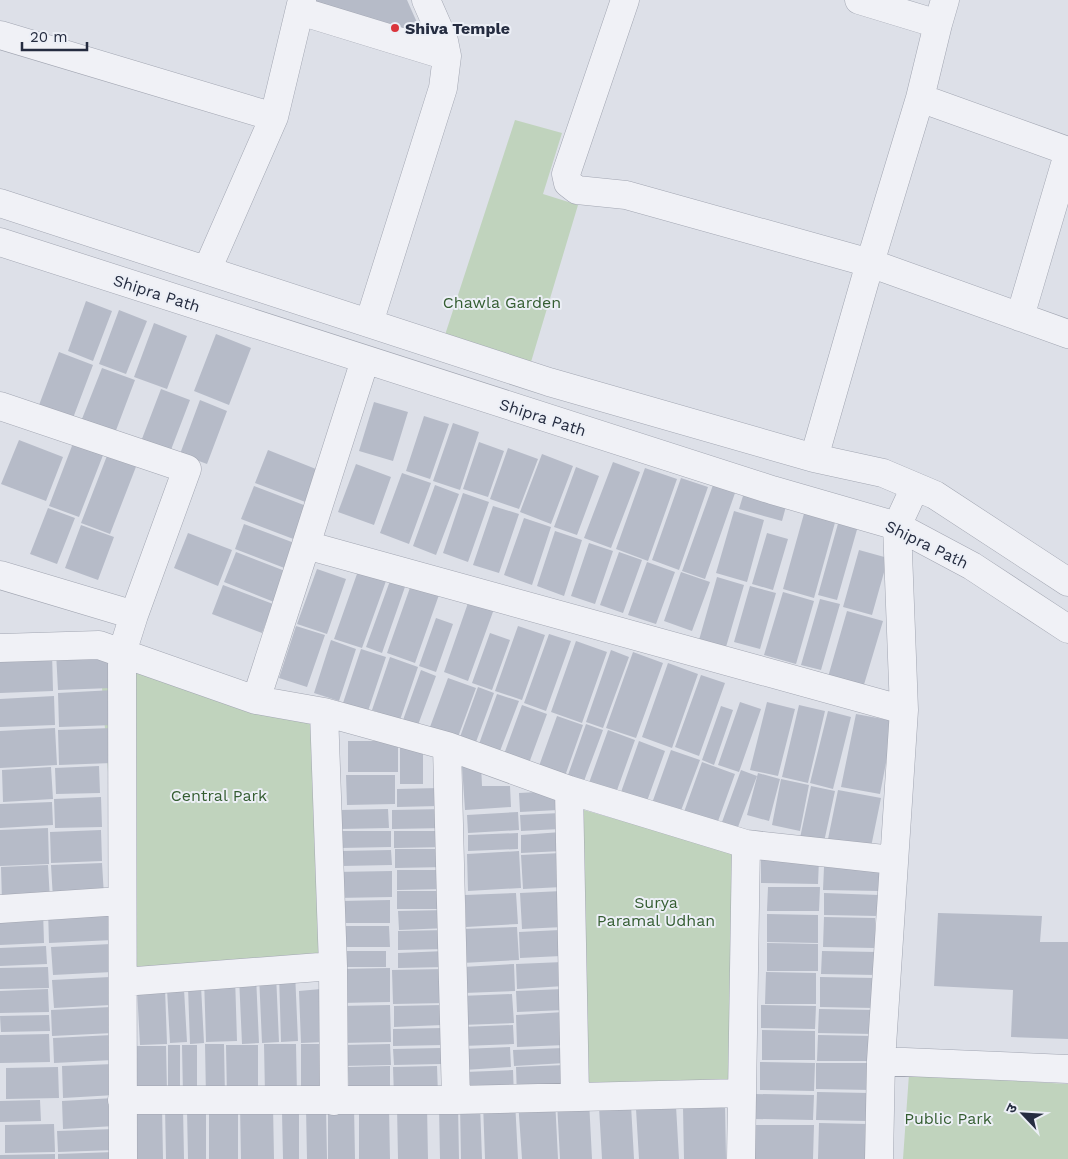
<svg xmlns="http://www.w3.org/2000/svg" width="1068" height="1159" font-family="'Work Sans','Noto Sans Devanagari',sans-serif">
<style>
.green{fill:#c0d3bd}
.building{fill:#b6bbc8}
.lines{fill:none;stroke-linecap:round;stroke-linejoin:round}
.minor-casing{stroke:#a2a6b2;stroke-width:29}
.minor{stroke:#f0f1f6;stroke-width:28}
.poi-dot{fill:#da353c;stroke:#eceff6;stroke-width:2}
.labels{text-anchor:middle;stroke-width:4;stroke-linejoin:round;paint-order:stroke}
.poi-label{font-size:16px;font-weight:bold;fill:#252c40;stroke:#eceff6;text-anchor:start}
.street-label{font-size:16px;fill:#252c40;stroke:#eceff6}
.park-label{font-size:16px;fill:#345d31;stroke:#eceff6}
</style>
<rect width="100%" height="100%" fill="#dde0e8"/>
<!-- green -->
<path class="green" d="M515,120L562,133L543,194L578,205L531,362L444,338Z
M99,645L324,712L333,966L123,982Z
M577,808L734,853L728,1085L583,1083Z
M909,1074L1068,1084V1159H903Z"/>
<!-- building -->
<path class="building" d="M315,0H407L427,45L313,10Z
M86,301L112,311L93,361L68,351Z
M119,310L147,321L126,374L99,364Z
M154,323L187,336L167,389L134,377Z
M216,334L251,348L229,405L194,391Z
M59,352L93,365L70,426L36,413Z
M102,368L135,380L112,441L78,429Z
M161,389L190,400L169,455L140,444Z
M200,400L227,411L207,464L180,454Z
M374,402L408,412L393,461L359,451Z
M424,416L449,424L430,479L406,471Z
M453,423L479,432L460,490L433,481Z
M75,438L105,450L79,517L49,506Z
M19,440L63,457L46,501L1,484Z
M479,442L504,451L488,497L463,489Z
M110,448L139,459L110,534L81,523Z
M508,448L538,459L519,509L490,499Z
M268,450L321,471L308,503L255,483Z
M542,454L573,466L551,524L520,512Z
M613,462L640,472L611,548L584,538Z
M356,464L391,477L374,525L338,512Z
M576,467L599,476L577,535L554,527Z
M645,468L677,479L648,561L616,549Z
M402,473L431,483L409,544L380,533Z
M681,478L708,487L679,570L652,560Z
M435,485L459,494L436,555L413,546Z
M713,485L735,493L705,579L682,571Z
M254,486L309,507L296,540L241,519Z
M746,486L788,499L782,521L739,509Z
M463,493L489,502L468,562L443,553Z
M493,506L519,514L499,573L473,565Z
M48,508L75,518L57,564L30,554Z
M805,510L836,519L814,598L783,589Z
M734,511L764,520L747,582L716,573Z
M524,518L551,527L532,585L504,575Z
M839,520L858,526L837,600L818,595Z
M244,524L297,544L287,569L235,549Z
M81,525L114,537L98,580L65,568Z
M555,531L582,540L564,596L537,586Z
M188,533L232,550L218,586L174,568Z
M767,533L788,539L773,590L752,584Z
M589,543L613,551L595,604L571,596Z
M859,550L888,558L872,615L843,607Z
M236,552L285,571L274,602L224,582Z
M619,552L642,560L623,613L600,605Z
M647,562L675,572L656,624L628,615Z
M317,569L346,579L327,634L297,624Z
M358,571L386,581L362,648L334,639Z
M681,572L710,582L692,631L664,621Z
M717,577L744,585L726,647L699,640Z
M391,578L406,584L382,653L366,647Z
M412,582L440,592L415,663L387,653Z
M223,585L273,604L262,633L212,614Z
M750,586L776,593L760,649L734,642Z
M783,592L814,601L796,664L764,655Z
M820,599L840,604L821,670L801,665Z
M469,600L494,609L468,681L444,672Z
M847,611L883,621L863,688L828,677Z
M436,618L453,624L436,672L419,666Z
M296,626L325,635L307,687L279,678Z
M518,626L545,635L522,700L495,691Z
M490,633L510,640L492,690L472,683Z
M549,634L571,641L546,711L524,703Z
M331,640L356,649L339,701L314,693Z
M576,641L607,652L582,723L551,712Z
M361,649L386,657L367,714L342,706Z
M109,650L111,688L58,690L56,652Z
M611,650L629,657L603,728L586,722Z
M52,652L53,691L0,693V654Z
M633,652L663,663L636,738L606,728Z
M390,657L418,667L400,720L372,710Z
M668,663L698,674L672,748L642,737Z
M421,670L436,676L418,725L403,720Z
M701,675L725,683L699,756L675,747Z
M448,678L476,688L458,737L430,727Z
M478,687L494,693L476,742L460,737Z
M113,690L114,725L59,727L58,693Z
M497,694L519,701L500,751L479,744Z
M54,696L55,725L0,727V699Z
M740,702L761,709L739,772L718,765Z
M767,702L795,709L778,776L750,770Z
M522,705L547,714L528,766L503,757Z
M799,705L825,711L808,783L782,777Z
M721,706L733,710L714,765L702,760Z
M828,711L851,717L833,789L810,783Z
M856,714L894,721L880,794L841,787Z
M557,716L583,725L565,776L539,766Z
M586,724L603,730L584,781L568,775Z
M55,728L57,765L0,768V731Z
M111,728L112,763L59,765L58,730Z
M608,730L635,740L616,793L589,783Z
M348,741H398V772H348Z
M639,741L665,751L646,804L620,795Z
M423,743V784H400V744Z
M671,750L700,760L679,816L651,806Z
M702,762L735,774L717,824L684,812Z
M481,765L482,786H510L511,807L465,810L462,766Z
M99,766L100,793L56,794L55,768Z
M51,767L53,799L3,802L2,770Z
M741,770L757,776L738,827L722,822Z
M758,773L780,779L769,821L747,815Z
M346,775H395V804L347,805Z
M781,779L809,785L800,831L772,825Z
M811,786L835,791L824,842L800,838Z
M439,788V806L397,807V789Z
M838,790L881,798L871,847L828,839Z
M557,791L558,810L520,812L519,793Z
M101,797L102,827L55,828L54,799Z
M52,802L53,825L0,828V804Z
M388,809L389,828L340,829V810Z
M445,809V828L392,829V810Z
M518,812L519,830L468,833L467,815Z
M560,813V829L521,831L520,815Z
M48,828L49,864L0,866V830Z
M101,830L102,861L51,863L50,832Z
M340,831H391V847L340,848Z
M394,831H446L447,847L394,848Z
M561,832L562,851L521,853V835Z
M518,833V849L468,851V835Z
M395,849H446V867L395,868Z
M391,850L392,865L341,866L340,851Z
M519,851L521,888L468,891L467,854Z
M561,853L562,887L523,889L521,855Z
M761,858L819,859L818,884L761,883Z
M102,863L104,896L53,899L51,865Z
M48,865L50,900L2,902L1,867Z
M824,867L882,868L881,891L823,890Z
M397,870H446V889L397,890Z
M392,871V897L336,898L335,872Z
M768,887H820L819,911H767Z
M397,891H446V909H397Z
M562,891L563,927L522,929L520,893Z
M516,893L518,924L466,927L465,895Z
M824,893L879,895V916L824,915Z
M390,900V923H340V901Z
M111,907L113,940L49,943L48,910Z
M43,910L44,943L0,945V912Z
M447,910L448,928L399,930L398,911Z
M938,913L1042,916L1040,942H1068V1039L1011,1037L1013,990L934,986Z
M767,914L818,915V943L767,942Z
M824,917L875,918V948L823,947Z
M341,926H389L390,947H341Z
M517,927L519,960L462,963L461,929Z
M446,930L447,949L398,950V931Z
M560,930L561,956L520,958L519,932Z
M767,943L818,944V971H767Z
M111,944L112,972L53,975L51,947Z
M46,946L47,964L0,966V948Z
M340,951H386V967H341Z
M445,951L446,967L398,968V953Z
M822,951L877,952L876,975L821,974Z
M563,962L564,986L517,989L516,964Z
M514,964L515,991L464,993L463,967Z
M48,967L49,988L0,989V968Z
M390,968V1002L340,1003V969Z
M445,969L446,1003L393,1004L392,970Z
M295,972L298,1041L281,1042L279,973Z
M766,972L816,973V1004H765Z
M276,974L279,1042L262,1043L259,975Z
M256,976L259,1043L242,1044L239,977Z
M110,977L111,1005L54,1008L52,980Z
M235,977L237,1041L206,1042L204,978Z
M820,977L874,978V1008L820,1007Z
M201,986L204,1043L190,1044L188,987Z
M165,988L167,1044L140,1045L137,989Z
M48,989L49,1012L0,1013V991Z
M167,989H184L187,1042L170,1043Z
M321,989L323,1042L301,1043L299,991Z
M564,989L565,1010L517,1012L516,991Z
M512,994L514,1023L461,1025L460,996Z
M390,1005L391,1042L341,1043L340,1006Z
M442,1005L443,1025L394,1027V1006Z
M761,1005L816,1006L815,1029L761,1028Z
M111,1007L113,1033L52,1036L51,1010Z
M819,1009L874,1010L873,1034L818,1033Z
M564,1012L565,1045L517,1047L516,1015Z
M49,1015L50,1031L1,1032L0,1016Z
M513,1025L514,1044L462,1046L461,1027Z
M444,1028V1045L393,1046V1029Z
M762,1030L815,1031V1060H762Z
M49,1034L50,1062L0,1063V1035Z
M112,1035L113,1060L54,1063L53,1038Z
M818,1035L873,1036V1061H817Z
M205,1044H224L225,1097L206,1098Z
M264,1044H296L297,1095H265Z
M301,1044H325L326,1091H301Z
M390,1044L391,1065L342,1066V1045Z
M168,1045H180V1094H168Z
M182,1045H197V1096H183Z
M226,1045H258V1097L227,1098Z
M137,1046H166L167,1092H137Z
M510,1047L511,1067L464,1070L463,1049Z
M441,1048V1064L394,1065L393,1049Z
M564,1048L565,1063L514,1066L513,1050Z
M760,1062L815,1063L814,1091L760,1090Z
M816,1063H871V1090L816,1089Z
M114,1064L115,1095L63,1098L62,1066Z
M565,1065L566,1095L517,1097L516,1067Z
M390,1066V1094L349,1095L348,1067Z
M437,1066L438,1095L394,1096L393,1067Z
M58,1067L59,1098L6,1099V1068Z
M513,1070L514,1097L466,1099L465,1072Z
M817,1092L869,1093L868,1121L816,1120Z
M755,1094L814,1095L813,1120L755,1119Z
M114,1098L115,1126L63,1129L62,1101Z
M555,1099L558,1159H522L518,1101Z
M40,1100L41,1121L0,1122V1101Z
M589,1100L592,1159H560L557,1102Z
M515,1101L518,1159H485L483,1103Z
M238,1104V1159H209V1105Z
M480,1104L482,1159H461L460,1105Z
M240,1105H273L274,1159H241Z
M427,1105L428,1159H398L397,1106Z
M458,1105L459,1159H440L439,1106Z
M631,1105L634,1159H602L599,1107Z
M162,1106L163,1159H137L136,1107Z
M328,1106H354L355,1159H328Z
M359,1106H389L390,1159H359Z
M676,1106L679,1159H639L636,1109Z
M725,1106L726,1159H684L683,1107Z
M165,1107H183L184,1159H166Z
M306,1108H326L327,1159H307Z
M187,1109H206V1159H188Z
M282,1112H299V1159H283Z
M819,1123L867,1124V1159H818Z
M54,1124L55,1152L5,1153V1125Z
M755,1125H814L813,1159H755Z
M115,1129L116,1150L58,1152L57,1131Z
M114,1152L115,1159H58V1154Z
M55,1154V1159H0V1155Z"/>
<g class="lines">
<defs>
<path id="minor" d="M625,0L566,174L568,183L577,190L626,195L870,263L920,98L938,24
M859,0L938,24L945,0
M300,11L447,56
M0,35L274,117
M920,98L1068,151
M0,203L549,382L814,458L883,473L935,495L1068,582
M0,242L772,490L897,526L972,566L1068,629
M207,270L274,117L302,0
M1020,317L1068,154
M369,323L443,88L447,56L444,41L426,0
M0,406L187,469L134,615
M814,458L870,263L1068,334
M306,545L365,360
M0,575L134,615L122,653L123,1159
M0,648L99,645L256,700L324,712L447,746L569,790L746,844L741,1159
M256,700L306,545L904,710
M324,712L333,966L334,1101
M447,746L456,1100
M569,790L575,1097
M746,844L893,860
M0,909L121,901
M123,982L333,966
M881,1061L1068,1069
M122,1100H456L741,1093
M879,1159L881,1061L904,710L897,526L915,487"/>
</defs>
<!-- minor casing -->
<use href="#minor" class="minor-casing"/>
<!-- minor -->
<use href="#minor" class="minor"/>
</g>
<!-- markers -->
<circle class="poi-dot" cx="395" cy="28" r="5"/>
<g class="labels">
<!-- poi labels -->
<g class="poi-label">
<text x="405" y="34">Shiva Temple</text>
</g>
<!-- street labels -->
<g class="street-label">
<text transform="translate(157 293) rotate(18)" y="6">Shipra Path</text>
<text transform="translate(543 417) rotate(18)" y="6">Shipra Path</text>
<text transform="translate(927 544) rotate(26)" y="6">Shipra Path</text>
</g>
<!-- park labels -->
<g class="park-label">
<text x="502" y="308">Chawla Garden</text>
<text x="219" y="801">Central Park</text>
<text x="656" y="908">Surya<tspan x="656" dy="18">Paramal Udhan</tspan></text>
<text x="948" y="1124">Public Park</text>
</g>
</g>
<!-- north arrow -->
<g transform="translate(1023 1114) rotate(295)" stroke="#eceff6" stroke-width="4" paint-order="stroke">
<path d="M0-4L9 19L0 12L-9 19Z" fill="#252c40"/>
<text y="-8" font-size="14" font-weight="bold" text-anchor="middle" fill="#252c40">उ</text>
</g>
<!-- scale -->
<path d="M22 42v8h65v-8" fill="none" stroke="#252c40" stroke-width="2.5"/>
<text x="30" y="42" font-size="15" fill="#252c40" stroke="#eceff6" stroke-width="4" paint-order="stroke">20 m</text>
</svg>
